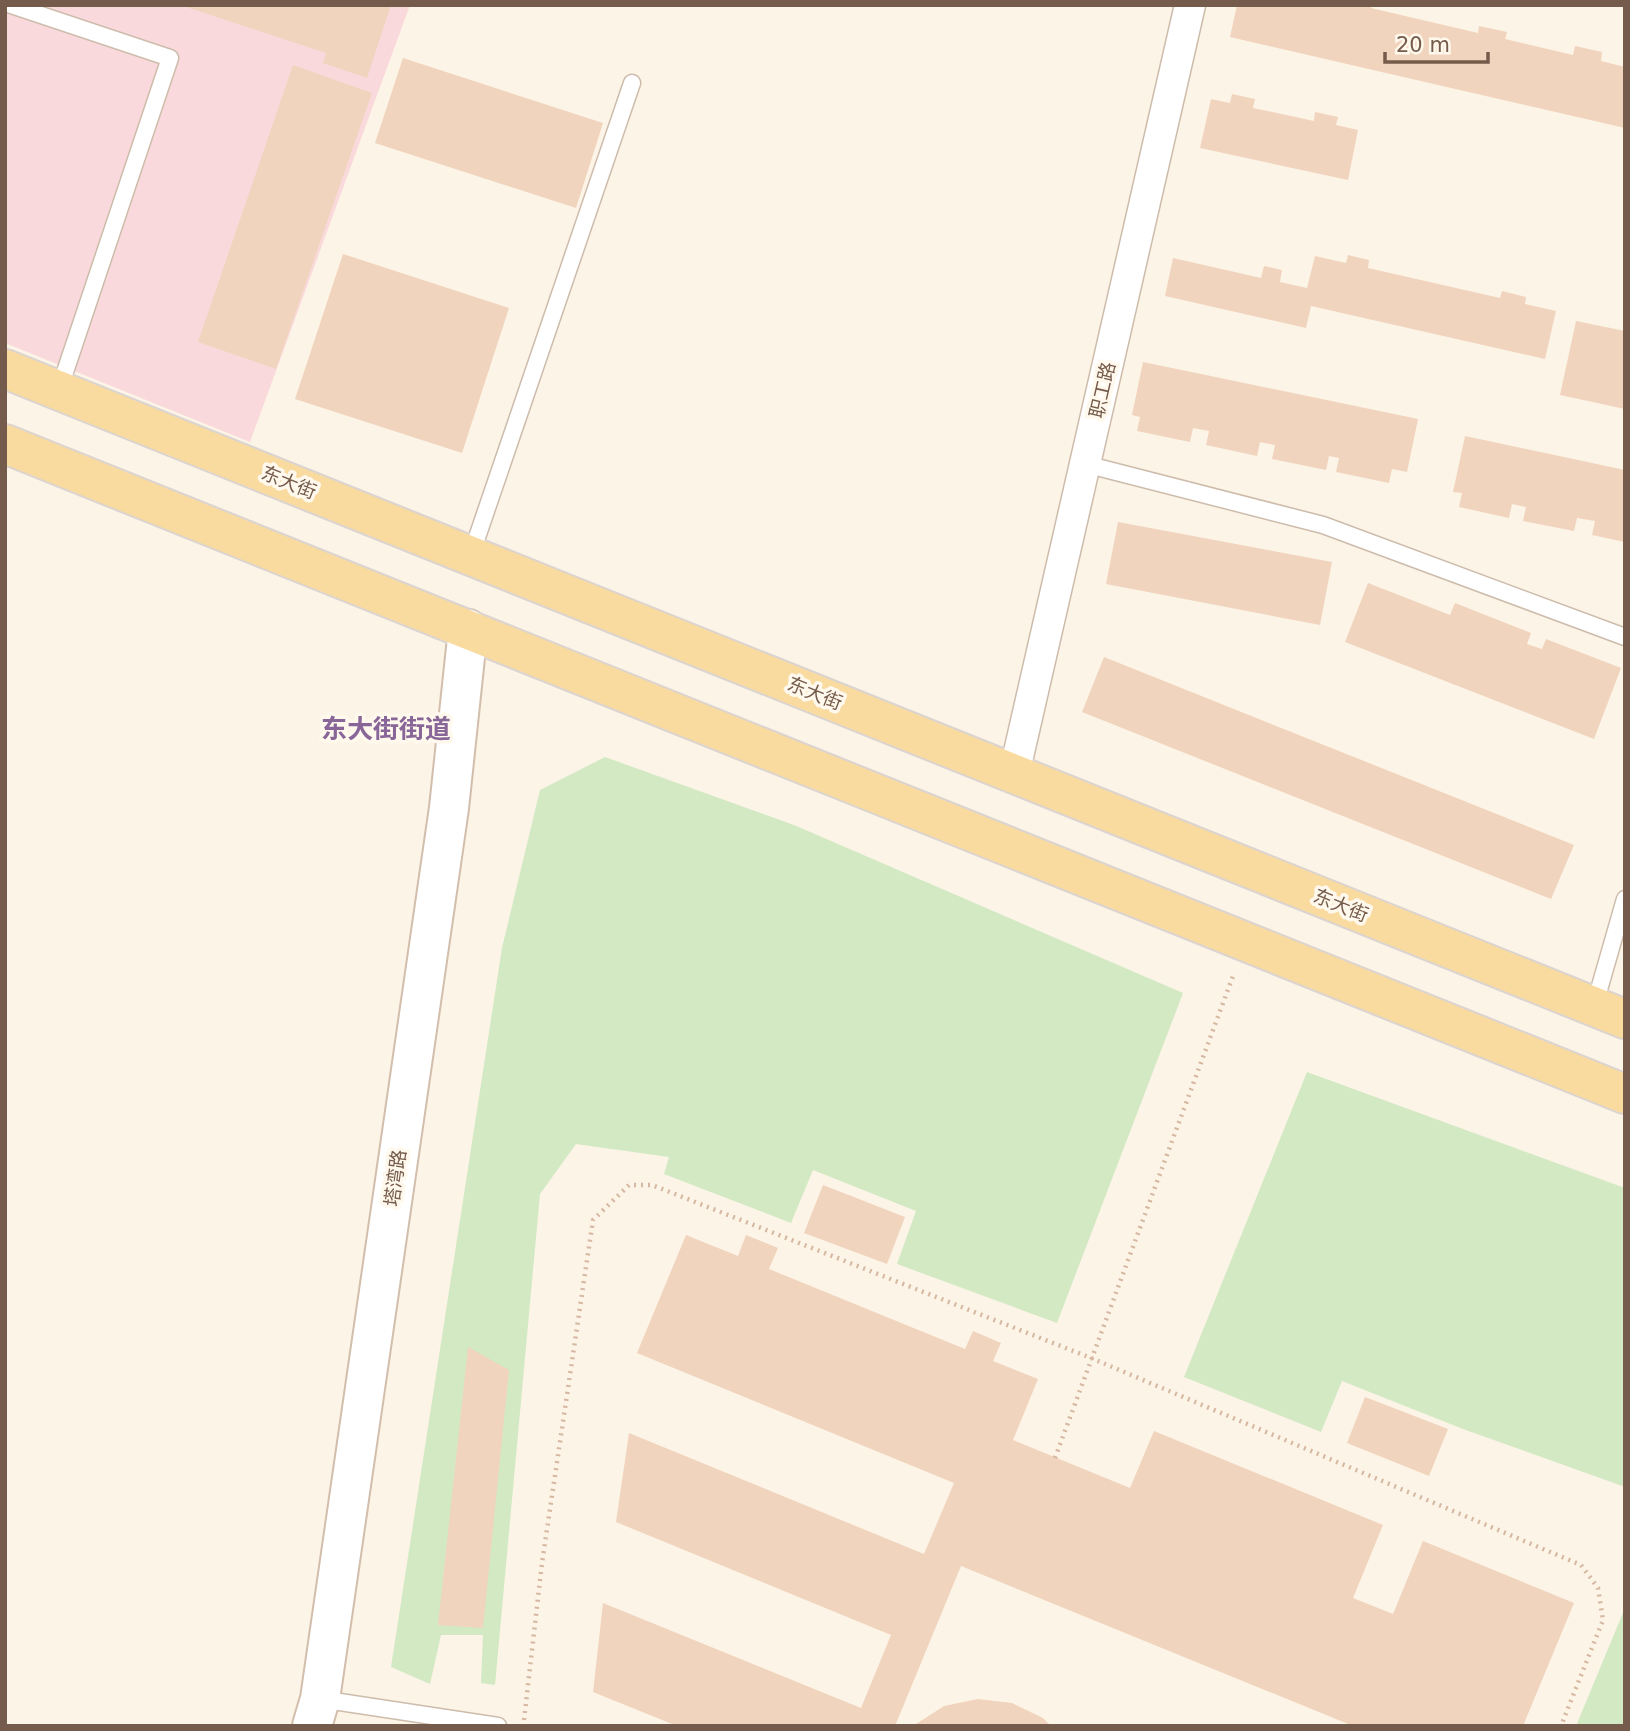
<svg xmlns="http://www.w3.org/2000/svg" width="1630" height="1731" font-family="'DejaVu Sans','Noto Sans SC',sans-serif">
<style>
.medical{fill:#fad9dc}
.green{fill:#d2e9c4}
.building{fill:#f1d4be}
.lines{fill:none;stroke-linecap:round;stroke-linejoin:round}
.lane-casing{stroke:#cdbcac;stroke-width:19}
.street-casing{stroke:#cdbcac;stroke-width:33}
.secondary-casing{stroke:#d2beac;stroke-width:42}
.primary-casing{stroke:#dbd4d0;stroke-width:42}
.path{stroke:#d6b7a1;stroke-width:4.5;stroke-dasharray:2 5;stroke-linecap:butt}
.lane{stroke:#fff;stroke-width:16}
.street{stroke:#fff;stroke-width:30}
.secondary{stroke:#fff;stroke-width:38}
.primary{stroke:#f9da9f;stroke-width:38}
.labels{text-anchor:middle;stroke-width:7;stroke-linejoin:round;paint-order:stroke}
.street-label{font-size:19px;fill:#755b4b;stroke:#fff8ec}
.district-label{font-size:26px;font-weight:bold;fill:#896698;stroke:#fff8ec}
</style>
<rect width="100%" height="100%" fill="#fcf4e6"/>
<!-- medical -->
<path class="medical" d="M5,5H410L250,442L5,343Z"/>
<!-- green -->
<path class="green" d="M605,757L794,825L1183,993L1057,1323L897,1264L916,1211L813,1170L791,1223L664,1174L669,1157L576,1144L540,1194L495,1685L481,1683L483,1635H441L430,1684L391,1667L502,948L540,790Z
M1307,1072L1625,1188V1487L1463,1429L1342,1381L1321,1432L1184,1377Z
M1625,1608V1726H1576Z"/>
<!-- building -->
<path class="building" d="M180,5H391L367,78L323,63L326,53Z
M1237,5H1372L1371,8L1478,33L1479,26L1507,32L1505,39L1573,55L1575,46L1602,52L1601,61L1625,67V128L1230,37Z
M403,58L603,123L576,208L375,143Z
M293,65L372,93L276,369L198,342Z
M1232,94L1255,99L1253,108L1314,121L1315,112L1338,117L1336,125L1358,130L1348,180L1200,148L1211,99L1230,103Z
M343,254L509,308L462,453L295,399Z
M1348,255L1369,260L1368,268L1500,298L1502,291L1526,297L1525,304L1556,311L1545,359L1311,306L1306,328L1165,296L1173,258L1261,278L1264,266L1282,270L1280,282L1307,288L1315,256L1346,263Z
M1576,321L1625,331V409L1560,395Z
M1143,362L1418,419L1407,472L1392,469L1389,483L1336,472L1339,458L1329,456L1326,470L1272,459L1275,445L1260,442L1257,456L1206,445L1209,431L1193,428L1190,442L1137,431L1140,417L1132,415Z
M1465,436L1625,470V542L1592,535L1595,521L1577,518L1574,531L1523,521L1526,507L1512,504L1509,518L1459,507L1462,493L1453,492Z
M1118,522L1332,562L1320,625L1106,584Z
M1368,583L1450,615L1455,603L1531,633L1527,644L1542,649L1546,639L1621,668L1594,739L1345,642Z
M1104,657L1574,845L1551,899L1082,712Z
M823,1185L905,1217L887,1264L804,1233Z
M686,1235L738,1256L746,1235L778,1248L769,1269L965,1349L973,1331L1001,1343L993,1361L1038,1379L1013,1440L1130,1488L1154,1431L1383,1525L1353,1598L1393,1614L1423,1541L1574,1603L1523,1726H1353L961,1566L895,1726H677L593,1692L603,1603L861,1708L891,1635L616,1522L629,1433L924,1554L954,1483L637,1353Z
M468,1347L509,1370L483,1628L438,1625Z
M1365,1397L1448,1429L1429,1476L1347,1443Z
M978,1699L1012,1703L1043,1718L1051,1726H913L944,1706Z"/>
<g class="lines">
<defs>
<path id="lane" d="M11,5L170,58L59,390
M1085,464L1323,525L1625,637
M471,555L632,83
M1594,1007L1625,899
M320,1699L498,1726"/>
<path id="street" d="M1014,774L1190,5"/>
<path id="secondary" d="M312,1726L320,1699L449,808L468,629"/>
<path id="primary" d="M5,369L1625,1019
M5,444L1625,1094"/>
</defs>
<!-- lane casing -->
<use href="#lane" class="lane-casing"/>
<!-- street casing -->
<use href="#street" class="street-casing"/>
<!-- secondary casing -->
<use href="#secondary" class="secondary-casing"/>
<!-- primary casing -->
<use href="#primary" class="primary-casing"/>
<!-- path -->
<path class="path" d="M1055,1458L1233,976
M524,1720L542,1563L593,1220L629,1185H652L1091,1358L1581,1565L1598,1588L1603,1620L1561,1726"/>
<!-- lane -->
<use href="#lane" class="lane"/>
<!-- street -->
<use href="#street" class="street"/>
<!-- secondary -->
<use href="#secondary" class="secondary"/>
<!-- primary -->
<use href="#primary" class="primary"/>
</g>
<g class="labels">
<!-- street labels -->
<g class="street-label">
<text transform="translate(1102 390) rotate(-77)" y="7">职工路</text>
<text transform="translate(289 482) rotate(22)" y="7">东大街</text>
<text transform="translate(815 693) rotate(22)" y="7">东大街</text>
<text transform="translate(1341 905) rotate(22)" y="7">东大街</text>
<text transform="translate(395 1178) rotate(-82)" y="7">塔湾路</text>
</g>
<!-- district labels -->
<g class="district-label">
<text x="386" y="738">东大街街道</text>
</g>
</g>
<!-- border -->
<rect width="1630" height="1731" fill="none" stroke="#755b4b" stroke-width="14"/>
<!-- scale -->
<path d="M1385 52v10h103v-10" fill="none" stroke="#755b4b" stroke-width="3.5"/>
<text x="1396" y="52" font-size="21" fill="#755b4b" stroke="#fff8ec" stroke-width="5" paint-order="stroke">20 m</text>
</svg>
